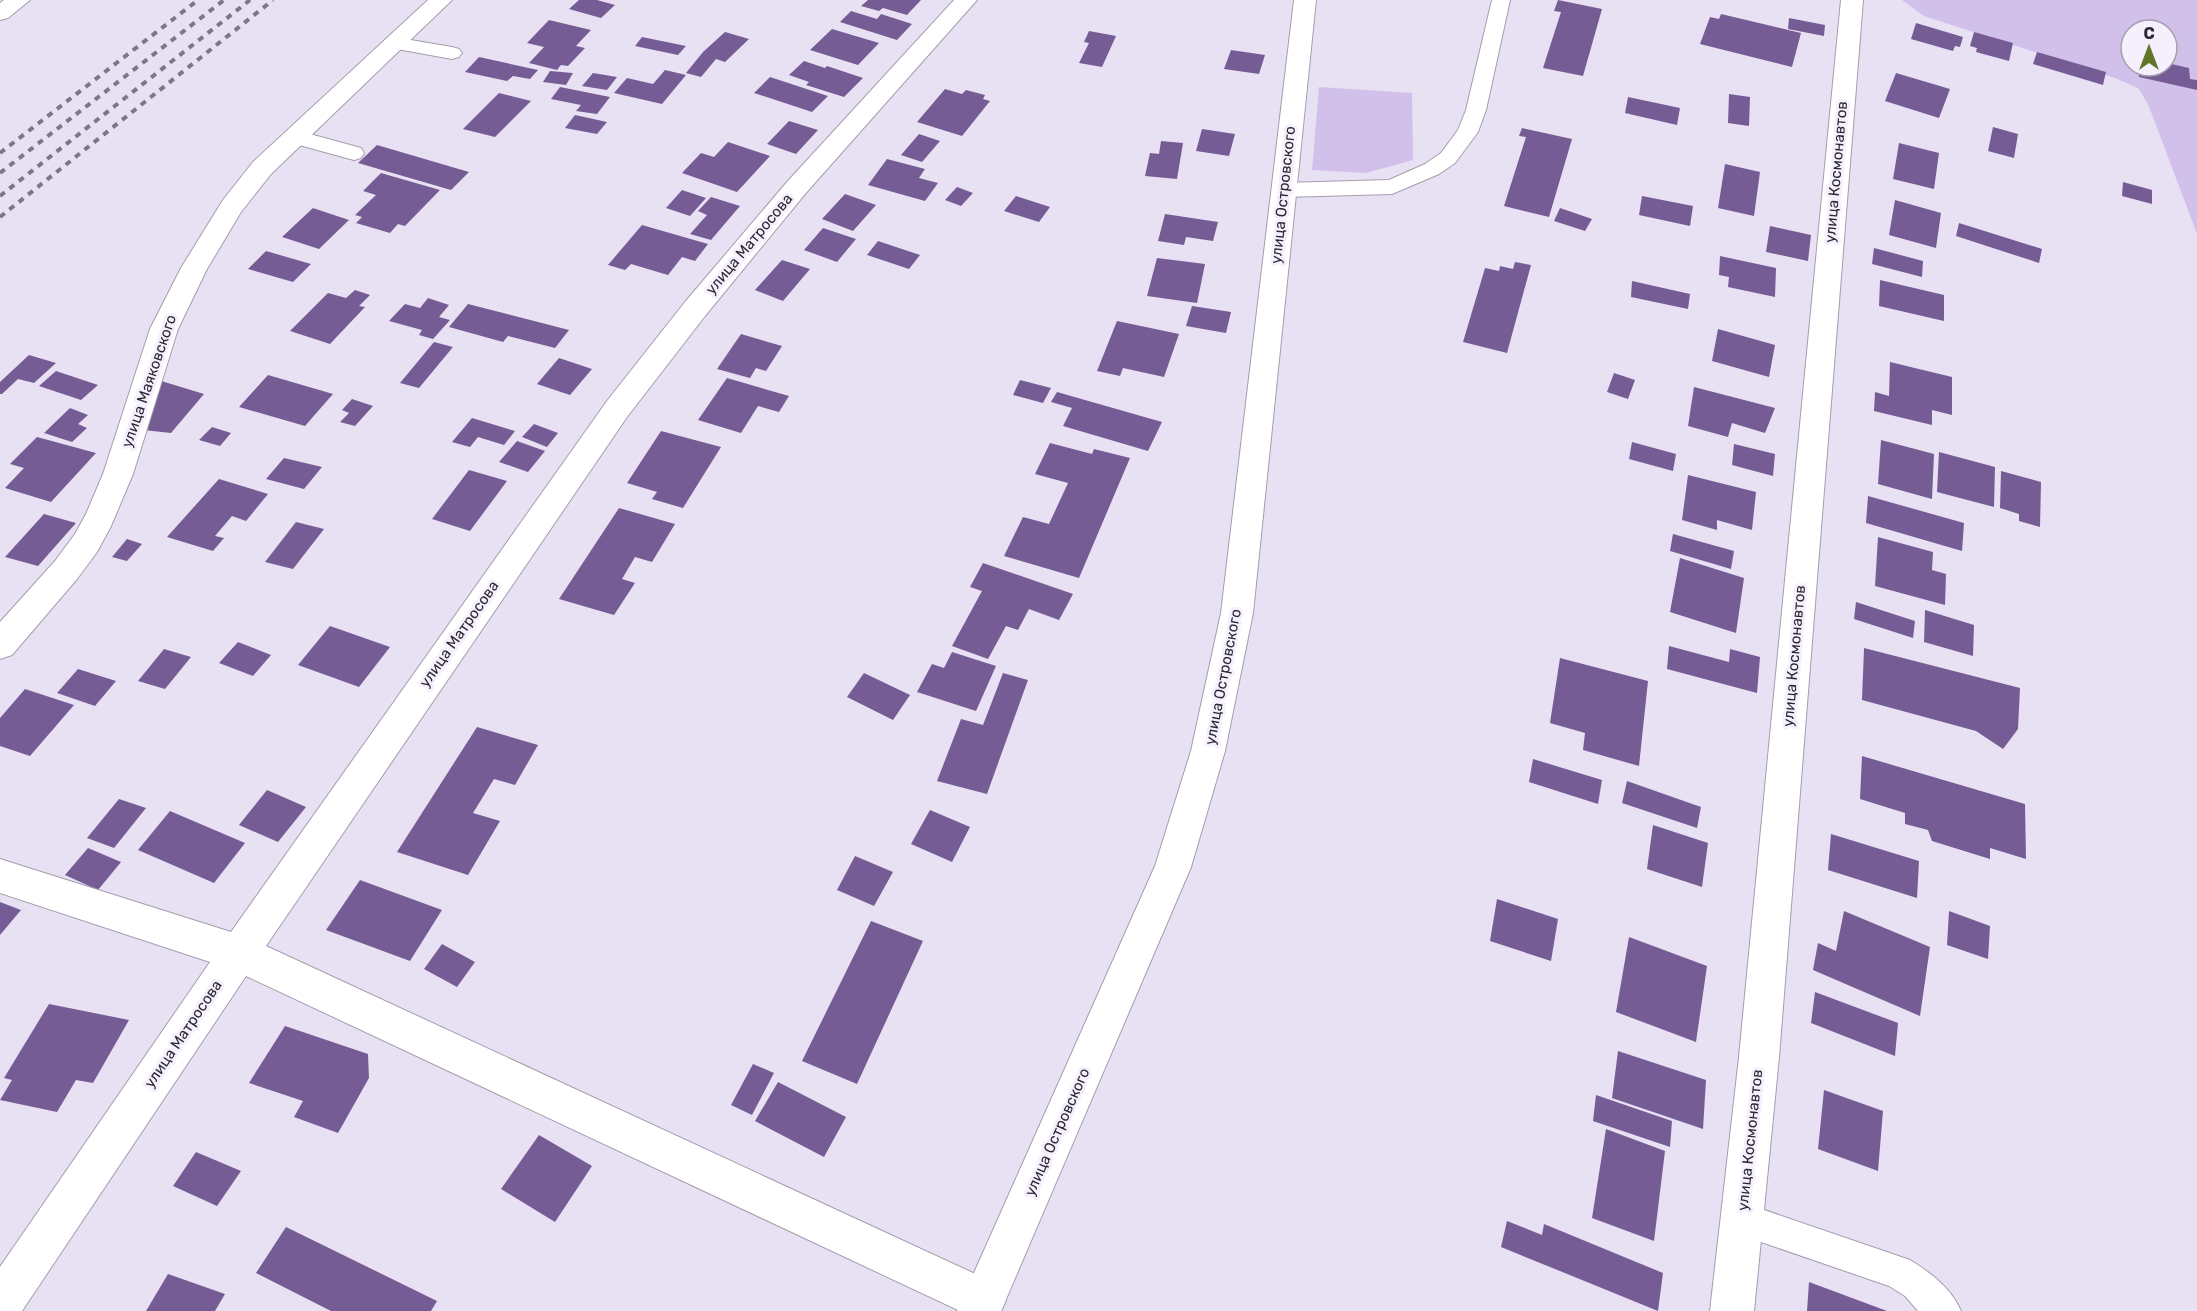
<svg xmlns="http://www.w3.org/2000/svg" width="2197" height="1311" font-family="Rubik,sans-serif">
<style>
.green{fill:#d1c0e9;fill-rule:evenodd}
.building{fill:#765c95}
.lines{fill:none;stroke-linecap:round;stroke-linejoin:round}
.service-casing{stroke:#a49dae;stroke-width:2}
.minor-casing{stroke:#a49dae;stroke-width:2}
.tertiary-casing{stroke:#a49dae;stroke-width:2}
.service{fill:#fff;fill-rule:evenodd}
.minor{fill:#fff;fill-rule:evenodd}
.tertiary{fill:#fff;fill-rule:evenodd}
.rail{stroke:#7c7883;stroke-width:4;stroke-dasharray:6 6;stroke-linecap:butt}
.labels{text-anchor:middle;stroke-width:6;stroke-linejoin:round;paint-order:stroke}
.street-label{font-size:15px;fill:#2b292f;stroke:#f5effe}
</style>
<rect width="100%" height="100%" fill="#e8e1f3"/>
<!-- green -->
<path class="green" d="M1902,0H2197V234L2148,104L2138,88L2115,78L1924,16ZM2131,30H2167V66H2131Z
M1319,87L1412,93L1413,160L1366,173L1312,170Z"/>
<!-- building -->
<path class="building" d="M579,0H597L615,5L601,18L569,9Z
M868,0H921L907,15L883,8L879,11L861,6Z
M1558,0L1602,9L1583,76L1543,68L1561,12L1554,11Z
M851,11L877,19L881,14L912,24L897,40L840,22Z
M1721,14L1801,33L1792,67L1700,44L1710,17L1719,19Z
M1789,18L1825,25L1824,36L1788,29Z
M549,20L591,30L576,46L585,48L568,66L561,65L557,70L529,63L544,47L527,43Z
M1916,23L1963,37L1960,47L1955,46L1953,51L1911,39Z
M832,29L879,43L858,65L810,50Z
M1089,31L1116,36L1102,67L1079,63L1089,43L1084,42Z
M725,32L749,39L725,62L716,59L701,77L686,73L703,52Z
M1974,32L2013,43L2009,61L1976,52L1977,48L1970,46Z
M642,37L686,46L678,55L635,46Z
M1231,50L1265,55L1259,74L1224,69Z
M2037,52L2106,72L2103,85L2033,64Z
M479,57L538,70L530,79L513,76L507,81L465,72Z
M804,61L825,68L827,66L863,78L844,97L806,85L809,82L789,75Z
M2167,63L2189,68L2190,79L2197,80V90L2139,77V66H2167Z
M665,70L686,75L662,104L614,93L627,78L653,84Z
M550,71L573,73L566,85L543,82Z
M593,73L617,77L607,90L582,86Z
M1896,73L1950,89L1939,118L1885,101Z
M770,77L828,96L812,112L754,93Z
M560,87L610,97L597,114L576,111L581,105L551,99Z
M945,89L962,94L966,90L985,95L983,99L990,101L962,136L917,122Z
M499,93L531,101L495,137L463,129Z
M1729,94L1750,97L1749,126L1728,123Z
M1628,97L1680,108L1677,125L1625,113Z
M575,115L607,122L597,134L565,128Z
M789,121L818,130L796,154L767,144Z
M1993,127L2018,134L2014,158L1988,151Z
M1522,128L1572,139L1549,217L1504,206L1526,137L1519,136Z
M1202,129L1235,134L1229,156L1196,151Z
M919,134L940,141L922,162L901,155Z
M1161,141L1183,143L1177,179L1145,176L1150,153L1159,154Z
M728,142L770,156L737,192L682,173L701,153L714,157Z
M1899,143L1939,153L1934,189L1893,179Z
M377,145L469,172L451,190L358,163Z
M887,159L925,169L919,178L938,183L925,201L868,185Z
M1725,164L1760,172L1754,216L1718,208Z
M381,173L440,190L405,226L398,224L390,233L356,223L362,217L355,215L376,195L363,191Z
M2123,182L2152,190V204L2122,196Z
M957,187L973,193L961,206L945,200Z
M682,190L706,198L690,216L666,208Z
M845,194L876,205L853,231L822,219Z
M1016,196L1050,207L1039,222L1004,211Z
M1642,196L1693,206L1690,226L1639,215Z
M711,197L740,206L711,240L690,234L707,215L698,211Z
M1895,200L1941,213L1936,248L1889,235Z
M313,208L349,220L319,249L282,237Z
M1560,208L1592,219L1585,231L1554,221Z
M1165,214L1218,222L1213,241L1186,237L1184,245L1158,241Z
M1959,223L2042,249L2039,263L1956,236Z
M642,225L708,244L695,261L682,257L668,275L631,264L625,270L608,265Z
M1770,226L1811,235L1808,261L1766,252Z
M823,228L856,239L837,262L804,250Z
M878,241L920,255L909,269L867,255Z
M1874,248L1923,261L1922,277L1872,264Z
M266,251L311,264L293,282L248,269Z
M1720,256L1776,268L1775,297L1728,287L1729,277L1719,275Z
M1157,258L1205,264L1197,303L1147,296Z
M782,260L810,269L783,301L755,290Z
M1515,262L1531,265L1507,353L1463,342L1485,268L1499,271L1500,266L1513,269Z
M1880,280L1944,295V321L1879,306Z
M1632,281L1690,294L1688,309L1631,297Z
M355,290L370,295L359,306L365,307L330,344L290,331L328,293L346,298Z
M428,298L449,305L439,317L450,320L433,339L419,335L422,330L389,321L405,304L420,308Z
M468,304L569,330L555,348L508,336L503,342L449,327Z
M1192,306L1231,312L1226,333L1186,326Z
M1117,321L1179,334L1164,377L1123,368L1120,376L1097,371Z
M1718,329L1775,345L1769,377L1712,361Z
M741,334L782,346L766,371L756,368L750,378L717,369Z
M434,342L453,347L419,388L400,383Z
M29,355L56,363L34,383L18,379L2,394H0V382Z
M559,358L592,369L570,395L537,384Z
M1890,362L1952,377V415L1932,410V425L1874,411L1875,392L1889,396Z
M56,371L98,385L81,400L39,386Z
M1614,373L1635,380L1628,399L1607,392Z
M268,375L333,394L305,426L239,407Z
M727,378L789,396L779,412L758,406L741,433L698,420Z
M158,380L204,394L171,433L143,430Z
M1020,380L1051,388L1043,403L1013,395Z
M1694,387L1775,408L1765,433L1732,423L1728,437L1688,426Z
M1057,392L1162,422L1148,451L1063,426L1072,408L1051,402Z
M352,399L373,406L355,426L340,422L349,413L342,410Z
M70,408L88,415L78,424L87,428L72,442L44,433Z
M472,418L515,431L504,445L478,437L470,447L452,442Z
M534,424L558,433L547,447L522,437Z
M212,427L231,433L220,446L199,440Z
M661,431L721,447L683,508L652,499L657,492L627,483Z
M37,437L96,453L51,502L5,488L24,468L10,464Z
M1881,440L1934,454L1932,499L1878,484Z
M517,441L545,451L528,472L499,462Z
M1632,442L1676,454L1673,471L1629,459Z
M1050,443L1092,454L1094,449L1130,458L1079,578L1004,556L1023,517L1049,524L1068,483L1035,474Z
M1734,444L1775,454L1773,476L1732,465Z
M1939,452L1995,467L1994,507L1937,492Z
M284,458L322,467L304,489L266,479Z
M469,470L507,481L470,531L432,519Z
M2001,471L2041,482L2040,527L2019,521V514L2000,508Z
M1688,475L1756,492L1752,530L1717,520V530L1682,520Z
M219,479L268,494L246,521L232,516L215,536L224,538L213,551L167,537Z
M1868,496L1964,523L1962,551L1866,523Z
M619,508L675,524L652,562L635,557L622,579L635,583L614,615L559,599Z
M44,514L76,523L38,566L5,557Z
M296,522L324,529L293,569L265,562Z
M1673,534L1734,551L1731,569L1670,551Z
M1878,537L1933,552L1932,570L1946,574L1945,605L1875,586Z
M127,539L142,544L127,561L112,557Z
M1680,558L1744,578L1736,633L1670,612Z
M983,563L1073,594L1059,620L1029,609L1018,630L1006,626L988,659L952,646L982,591L970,587Z
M1856,602L1915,621L1913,638L1854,619Z
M1925,610L1974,625L1973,656L1924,642Z
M330,626L390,647L359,687L298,665Z
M238,642L271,655L253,676L219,663Z
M1669,646L1729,662L1730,649L1760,657L1757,693L1667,669Z
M1864,648L2020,688L2018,729L2003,749L1976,731L1862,700Z
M164,649L191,657L165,689L138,681Z
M952,652L996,666L976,711L917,692L932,664L944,668Z
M1560,658L1648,681L1639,766L1583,750L1585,733L1550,723Z
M78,669L116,681L95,706L57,693Z
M864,673L910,695L893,720L847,697Z
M1003,673L1028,680L987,794L937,781L961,719L983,725Z
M25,689L74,705L30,756L0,746V718Z
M477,727L538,745L515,785L494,779L473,813L500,821L468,875L397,852Z
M1862,756L2025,804L2026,859L1990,848V859L1932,841L1928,830L1905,824V813L1860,799Z
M1533,759L1602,780L1598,804L1529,782Z
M1627,781L1701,807L1697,828L1622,803Z
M267,790L306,807L278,842L239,825Z
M119,799L146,808L114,848L87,838Z
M930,810L970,827L952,862L911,844Z
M170,811L245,843L214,883L138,850Z
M1653,825L1708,843L1702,887L1647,869Z
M1831,834L1919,861L1917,898L1828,870Z
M88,848L121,862L98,890L65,875Z
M855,856L893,872L874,906L837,890Z
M360,880L442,910L410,961L326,930Z
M1497,899L1558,919L1551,961L1490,941Z
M0,902L21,910L0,935Z
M1844,911L1930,947L1920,1016L1813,970L1818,943L1836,951Z
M1949,911L1990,926L1988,959L1947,945Z
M871,921L923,941L857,1084L802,1061Z
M1629,937L1707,966L1696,1042L1616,1012Z
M442,944L475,962L457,987L424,969Z
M1815,992L1898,1023L1895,1056L1811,1023Z
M49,1004L129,1020L93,1083L76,1080L57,1112L0,1100L12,1080L4,1078Z
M285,1026L368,1054L369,1078L338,1133L294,1117L303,1101L249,1083Z
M1618,1051L1706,1080L1703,1129L1612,1098Z
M753,1064L774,1073L752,1115L731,1105Z
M778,1082L846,1117L824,1157L755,1121Z
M1824,1090L1883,1111L1878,1171L1818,1149Z
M1596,1095L1672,1121L1670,1147L1593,1121Z
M1606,1129L1665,1151L1654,1241L1592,1218Z
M539,1135L592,1166L555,1222L501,1189Z
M196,1152L241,1171L217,1206L173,1186Z
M1507,1221L1542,1235L1544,1224L1663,1273L1658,1311L1501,1247Z
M286,1227L437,1301L431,1311H331L256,1273Z
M168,1274L225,1294L215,1311H146Z
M1809,1282L1887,1311H1807Z"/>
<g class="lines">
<defs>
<path id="service" d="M1492,0H1510L1486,110L1478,132L1455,163L1439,174L1392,194L1284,197L1277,195L1274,190L1277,185L1284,183L1389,180L1425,164L1441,153L1458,130L1466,110Z
M393,37L452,47L459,49L462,53L459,57L452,59L386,47L383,43L386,39Z
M295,130L361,148L364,153L361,158L354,160L288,142L285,137L288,132Z
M1741,1202L1910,1260C1931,1273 1951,1288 1961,1311H1918L1905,1296L1889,1286L1729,1231L1724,1219L1729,1207Z"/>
<path id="minor" d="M4,0H30L8,18L0,20V3Z
M428,0H452L271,174L241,212L207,269L178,329L133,474L111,526L97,552L77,579L12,655L0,659V622L55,561L75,534L86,514L103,474L150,329L181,268L223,200L253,162Z
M954,0H977L805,194L705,316L627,417L266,946L999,1285L1006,1300L1001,1311H960L246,976L22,1311H0V1267L210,962L0,893V859L231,932L607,401L685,302L787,182Z
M1841,0H1863L1779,1057L1754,1311H1710L1739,1057Z"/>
<path id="tertiary" d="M1294,0H1316L1253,613L1225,751L1191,867L1001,1311H957L1155,866L1191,751L1221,613Z"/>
</defs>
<!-- service casing -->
<use href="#service" class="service-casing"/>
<!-- minor casing -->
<use href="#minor" class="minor-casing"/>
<!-- tertiary casing -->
<use href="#tertiary" class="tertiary-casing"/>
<!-- service -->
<use href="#service" class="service"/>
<!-- minor -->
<use href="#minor" class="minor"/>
<!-- tertiary -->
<use href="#tertiary" class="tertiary"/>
<!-- rail -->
<path class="rail" d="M0,153L198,0
M0,173L224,0
M0,196L250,0
M0,217L273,0"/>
</g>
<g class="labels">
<!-- street labels -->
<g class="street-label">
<text transform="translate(1836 172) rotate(-85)" y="5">улица Космонавтов</text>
<text transform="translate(1283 195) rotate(-84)" y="5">улица Островского</text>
<text transform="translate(749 244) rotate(-50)" y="5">улица Матросова</text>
<text transform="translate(149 381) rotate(-71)" y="5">улица Маяковского</text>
<text transform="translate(459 634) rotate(-55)" y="5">улица Матросова</text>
<text transform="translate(1794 656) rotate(-85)" y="5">улица Космонавтов</text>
<text transform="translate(1223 677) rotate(-79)" y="5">улица Островского</text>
<text transform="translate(183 1034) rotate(-56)" y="5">улица Матросова</text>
<text transform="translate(1057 1132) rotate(-66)" y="5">улица Островского</text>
<text transform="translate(1750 1140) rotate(-84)" y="5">улица Космонавтов</text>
</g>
</g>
<!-- north arrow -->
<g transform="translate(2149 48)"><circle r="28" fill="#f5effe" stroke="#a4a0ab" stroke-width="1.5"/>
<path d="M0-4.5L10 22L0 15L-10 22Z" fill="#607728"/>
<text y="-9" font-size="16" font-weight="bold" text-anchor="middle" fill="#2b292f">С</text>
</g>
</svg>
